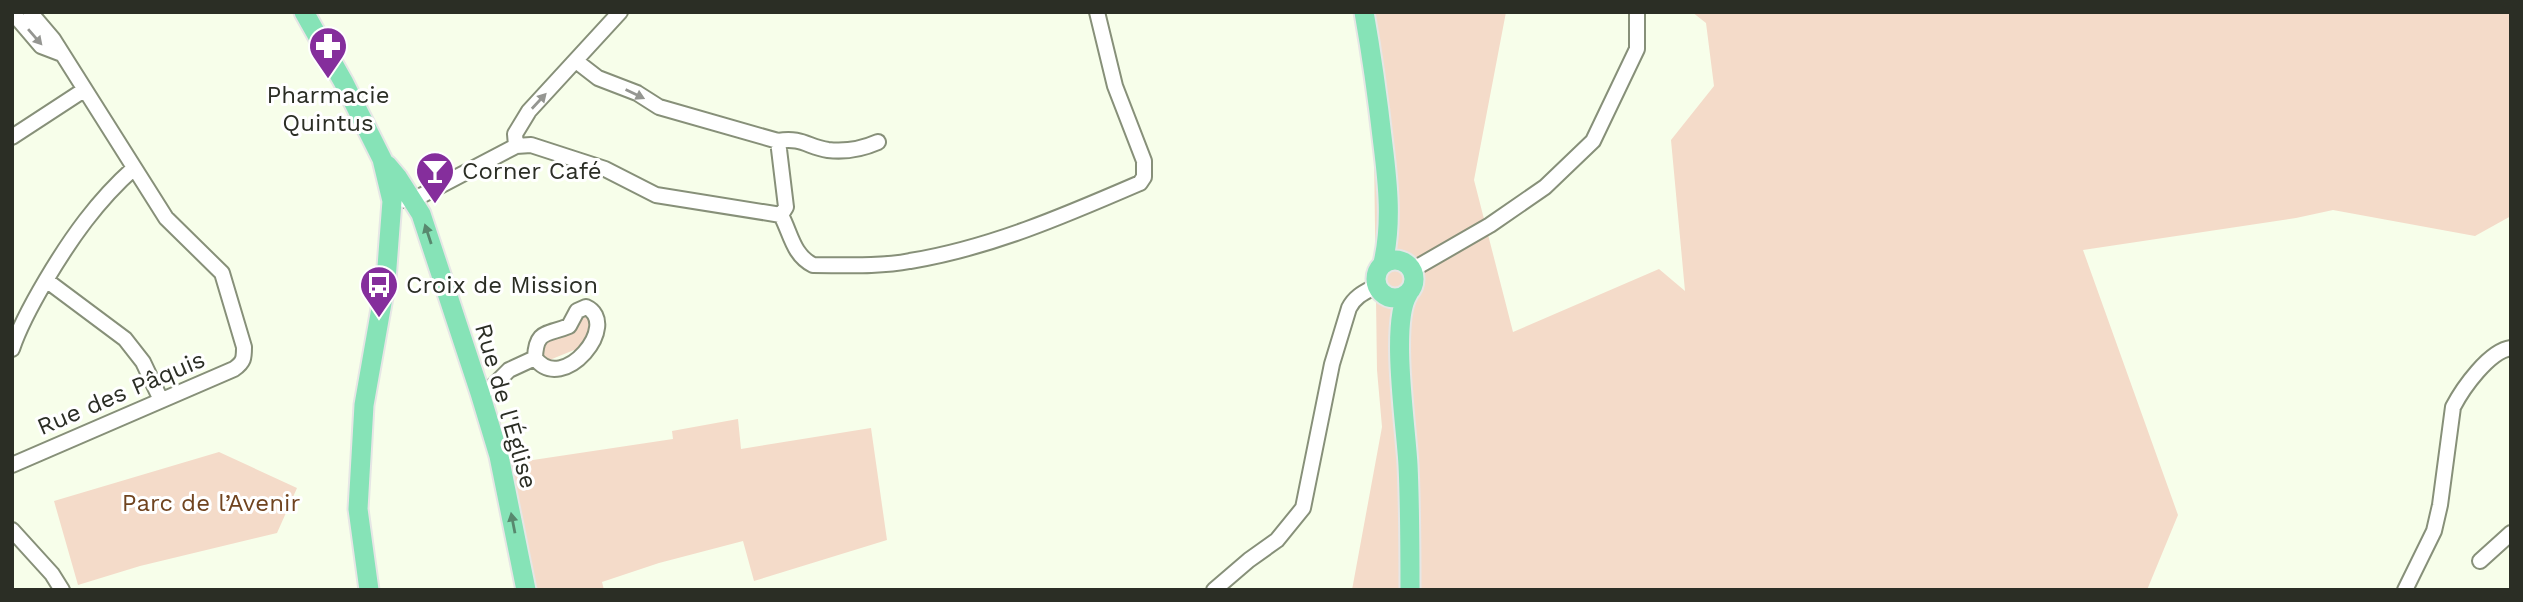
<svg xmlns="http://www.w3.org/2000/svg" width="2523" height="602" font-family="'Work Sans',sans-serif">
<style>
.green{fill:#f4dbc9}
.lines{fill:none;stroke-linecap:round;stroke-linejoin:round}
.minor-casing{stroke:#879079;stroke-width:18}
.major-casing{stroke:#e6e6e5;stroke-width:23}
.minor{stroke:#fff;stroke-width:14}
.major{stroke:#86e3b7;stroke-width:19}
.oneway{fill:#959692}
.oneway2{fill:#58886e}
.labels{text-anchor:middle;stroke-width:6;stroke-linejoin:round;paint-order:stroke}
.poi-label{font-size:24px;fill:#2b2e25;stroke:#fff;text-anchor:start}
.street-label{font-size:24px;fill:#2b2e25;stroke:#fff}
.park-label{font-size:24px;fill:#70441f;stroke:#fff}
</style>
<rect width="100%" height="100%" fill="#f7feea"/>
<!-- green -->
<path class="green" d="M1372,12H1506L1474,180L1513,332L1659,269L1685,291L1671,140L1714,86L1706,23L1692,12H2511V216L2475,236L2333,210L2296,218L2083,250L2178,515L2147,590H1352L1382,427L1377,370Z
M586,313L594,326L576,357L574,350L552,359L550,365L541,356L540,344Z
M738,419L741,449L871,428L887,540L754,581L743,541L659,563L602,582L604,590H532L506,464L673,439L672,431Z
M219,452L297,488L277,533L140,566L78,585L54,501Z"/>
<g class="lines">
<defs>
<path id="minor" d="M12,12L41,46L62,54
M576,61L598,78L637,93L659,107L778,141C802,137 808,147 828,150C845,152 862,149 878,142
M12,137L84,90
M778,141L786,207L781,215
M516,146L515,134L529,111L620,12
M404,200H413L516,146L531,145L605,169L656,195L781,215C791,234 793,255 813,265C844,265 879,267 910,261C990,248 1066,215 1140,183L1144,177V161L1115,86L1097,12
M1412,270L1490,225L1545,187L1593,141L1637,49V12
M46,280L125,339L143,362L161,400
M586,307C622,323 563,396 535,358C536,329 548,335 569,326L577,311Z
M12,349C20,325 33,302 46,280C71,238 97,201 134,168
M480,393L491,388L509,370L535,358
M12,465L234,369C244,362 244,358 244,347L222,273L166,218L53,39L30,12
M12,530L52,574L62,590
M2480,561L2511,533
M1214,590L1249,560L1277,540L1303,508L1332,364L1349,308C1355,296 1365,292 1376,286
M2405,590L2434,531L2440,505L2453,407C2463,388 2489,351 2511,348"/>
<path id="major" d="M304,12L344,83L382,159L392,201L386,280L364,405L358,509L369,590
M1364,12C1372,57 1378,101 1383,145C1388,185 1392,224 1383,263
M387,165L398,178L421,214L480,393L499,456L526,590
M1376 279a19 19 0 1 1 38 0a19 19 0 1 1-38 0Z
M1408,294C1390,323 1406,426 1408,465C1410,507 1410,548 1410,590"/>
</defs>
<!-- minor casing -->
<use href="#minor" class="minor-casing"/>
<!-- major casing -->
<use href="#major" class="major-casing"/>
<!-- minor -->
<use href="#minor" class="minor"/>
<!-- major -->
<use href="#major" class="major"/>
</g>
<!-- one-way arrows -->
<defs><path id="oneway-solid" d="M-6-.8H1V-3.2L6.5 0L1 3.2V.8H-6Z" transform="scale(1.75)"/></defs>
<g class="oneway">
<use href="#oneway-solid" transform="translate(35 37) rotate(49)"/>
<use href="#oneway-solid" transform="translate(635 94) rotate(26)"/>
<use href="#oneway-solid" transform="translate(539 101) rotate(-47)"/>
</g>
<g class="oneway2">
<use href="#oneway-solid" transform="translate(428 234) rotate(-108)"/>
<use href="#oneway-solid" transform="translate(513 523) rotate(-101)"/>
</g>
<!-- icons -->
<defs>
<symbol id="pharmacy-pin" viewBox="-11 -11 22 30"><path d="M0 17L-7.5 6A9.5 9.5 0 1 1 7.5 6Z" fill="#852e9c" stroke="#fff"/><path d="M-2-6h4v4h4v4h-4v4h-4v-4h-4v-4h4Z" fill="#fff"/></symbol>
<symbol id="bar-pin" viewBox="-11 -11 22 30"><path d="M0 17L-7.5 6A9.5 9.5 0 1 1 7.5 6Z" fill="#852e9c" stroke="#fff"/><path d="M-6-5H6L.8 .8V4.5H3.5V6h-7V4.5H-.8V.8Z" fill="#fff"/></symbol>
<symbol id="bus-pin" viewBox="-11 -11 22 30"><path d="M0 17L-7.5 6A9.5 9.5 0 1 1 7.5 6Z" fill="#852e9c" stroke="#fff"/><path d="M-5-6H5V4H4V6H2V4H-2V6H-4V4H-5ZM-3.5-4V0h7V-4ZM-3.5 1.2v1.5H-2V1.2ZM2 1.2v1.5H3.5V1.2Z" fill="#fff"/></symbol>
</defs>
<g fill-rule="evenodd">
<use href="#pharmacy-pin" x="306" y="24" width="44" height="60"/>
<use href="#bar-pin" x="413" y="149" width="44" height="60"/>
<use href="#bus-pin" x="357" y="263" width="44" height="60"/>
</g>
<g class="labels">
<!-- poi labels -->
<g class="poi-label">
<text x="328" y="103" text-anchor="middle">Pharmacie<tspan x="328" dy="28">Quintus</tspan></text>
<text x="462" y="179">Corner Café</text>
<text x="406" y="293">Croix de Mission</text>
</g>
<!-- street labels -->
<g class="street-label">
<text transform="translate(121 393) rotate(-23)" y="8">Rue des Pâquis</text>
<text transform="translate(506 406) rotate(74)" y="8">Rue de l'Église</text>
</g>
<!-- park labels -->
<g class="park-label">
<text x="211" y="511">Parc de l’Avenir</text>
</g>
</g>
<!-- border -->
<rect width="2523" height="602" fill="none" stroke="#2b2e25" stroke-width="28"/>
</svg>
